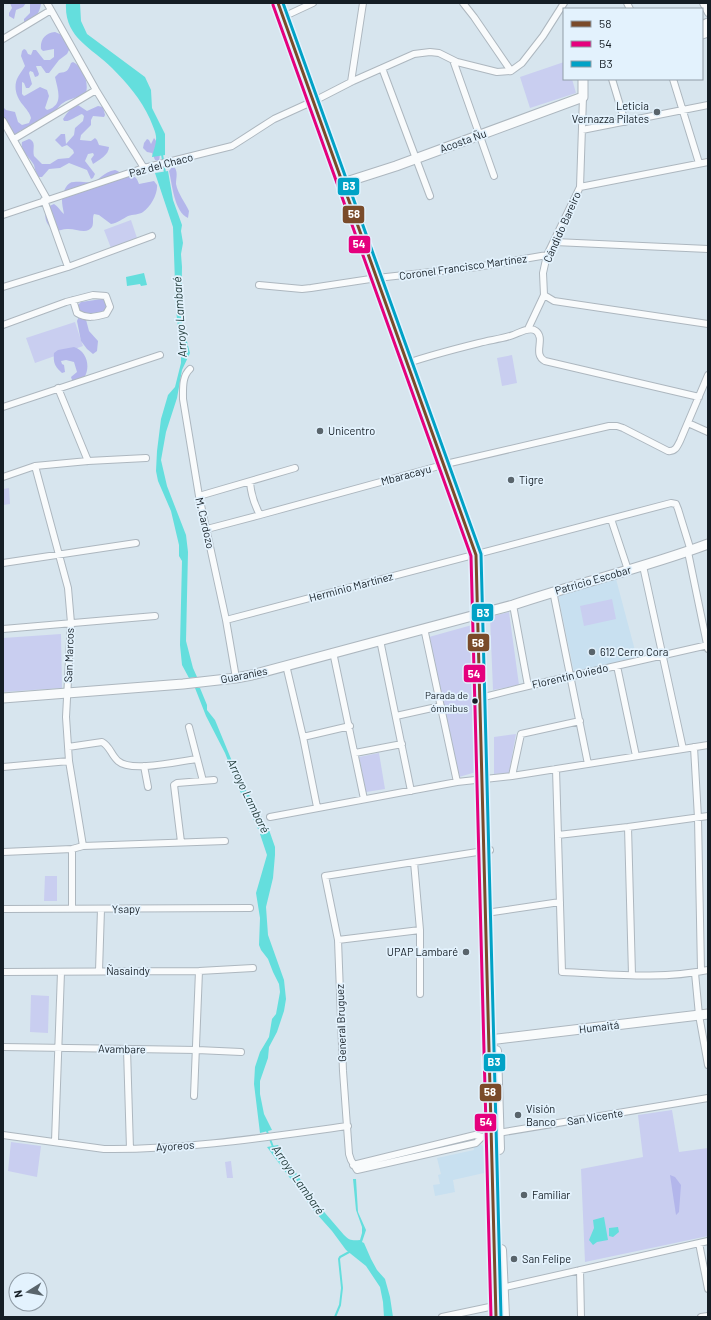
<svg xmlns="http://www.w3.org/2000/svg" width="711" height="1320" font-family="Barlow,sans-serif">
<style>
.built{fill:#c8e0f0}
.green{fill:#c9cef0}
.forest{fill:#b3b6eb}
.water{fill:#64dedd}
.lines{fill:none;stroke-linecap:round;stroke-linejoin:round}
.stream{stroke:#64dedd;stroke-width:2}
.street-casing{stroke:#adb7bf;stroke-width:8}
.secondary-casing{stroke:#adb7bf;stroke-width:11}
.primary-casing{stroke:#adb7bf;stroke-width:12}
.street{stroke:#f9fbfc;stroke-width:6}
.secondary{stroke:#f9fbfc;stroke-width:9}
.primary{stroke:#f9fbfc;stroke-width:10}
.bus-1-casing{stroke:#e3f2fd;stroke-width:6}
.bus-2-casing{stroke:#e3f2fd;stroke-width:6}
.bus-3-casing{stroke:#e3f2fd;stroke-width:6}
.bus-1{stroke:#7a4b2a;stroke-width:3}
.bus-2{stroke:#e5007d;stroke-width:3}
.bus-3{stroke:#01a2c6;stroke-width:3}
.poi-dot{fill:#59646b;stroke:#e3f2fd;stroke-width:1.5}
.bus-dot{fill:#151e25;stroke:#e3f2fd;stroke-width:1.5}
.labels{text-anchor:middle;stroke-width:3.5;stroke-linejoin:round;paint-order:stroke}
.bus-label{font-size:10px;fill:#151e25;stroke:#e3f2fd;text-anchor:end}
.poi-label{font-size:11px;fill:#151e25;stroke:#e3f2fd;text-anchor:start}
.street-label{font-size:11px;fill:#151e25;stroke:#e3f2fd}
.water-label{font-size:12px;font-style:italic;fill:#1c3634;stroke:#e3f2fd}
.line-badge{stroke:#e3f2fd;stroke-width:1.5}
.badge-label{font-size:11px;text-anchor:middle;font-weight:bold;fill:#fff}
</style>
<rect width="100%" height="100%" fill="#d7e5ee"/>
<!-- built -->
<path class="built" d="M616,579L637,658L574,672L558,595Z
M479,1143L483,1146L484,1173L453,1180L455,1192L435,1196L433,1185L440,1184L438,1175L441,1174L437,1158L474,1150L473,1145Z"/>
<!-- green -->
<path class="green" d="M564,62V79H572L576,93L530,108L520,77Z
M131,220L137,238L111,248L104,230Z
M75,322L83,346L35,363L26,338Z
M512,355L517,383L502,386L497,358Z
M9,488L10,504L3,505V489Z
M612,599L616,619L584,626L580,606Z
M509,612L519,685L493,690L490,617Z
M472,625L476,772L459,777L429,637Z
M61,634L62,688L3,692V638Z
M516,734L509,773L494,774V737Z
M379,753L385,789L366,792L359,757Z
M45,876H57V901H44Z
M31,995L49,996L48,1033L30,1032Z
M672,1110L679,1152L708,1148V1236L585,1262L581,1169L643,1157L638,1115Z
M11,1142L41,1146L37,1177L8,1171Z
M231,1161L233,1178H227L225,1162Z"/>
<!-- forest -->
<path class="forest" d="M10,3H26L23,7L16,10L14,19L9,16V13L12,8Z
M30,3H41C40,14 34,20 24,24V19L30,13Z
M55,32L62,35L70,48L67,54L59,60L49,73H46L41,66H36L39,74L38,76L35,77L33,72L30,71L29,73L32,84L29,88H26L24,83L22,82V94L24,96L26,95L40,87L47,90L49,96L45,108L47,110C64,105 58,91 55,77L59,73C67,72 68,71 71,63L73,62C83,67 89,82 86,93C79,98 70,98 63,103C58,106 55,113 50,117C44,123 38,116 33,127L26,130H21L15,136L13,135L3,118V107L6,110L15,112L18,122L22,125L29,123L31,118C30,113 26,109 23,105C16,97 13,86 18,77C20,73 23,70 25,66L21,56L22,51L24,49L26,50L28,54L31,55L33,50H36L44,60H50L54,57V49L43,51L41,49C40,40 45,33 55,32Z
M78,105L87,111L98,106L103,107L105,115L104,117L93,116L91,120V125L81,135L80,140L91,141L95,138L97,140L99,145L109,147C109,155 99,160 93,164L91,159L94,155L93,153L88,154L85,161L95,174L93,178L91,179L87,170L69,163L60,168L49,169L42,177H39C36,174 35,170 34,165C30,158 20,151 22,142L29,139C37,142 32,149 34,156L42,164H50L58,159L69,158L74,153L73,150L67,145L62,147L55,140L61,134H65L66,144L74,135L75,128L83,121L84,116L82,114C76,116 70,122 64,121L63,119C67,113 71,107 78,105Z
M154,138C159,144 161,154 159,161L155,160L152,153L147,152L143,148L144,143L147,139L149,140L151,144Z
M172,167L175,168C178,173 176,178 176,184C178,194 185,202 189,211L188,218C174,212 172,183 169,171Z
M115,170C119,171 120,173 123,175C132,179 135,172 139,184L154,181L157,185C158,193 151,207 143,212C139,215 133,214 128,216C122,219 118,223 111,224L99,215L94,214C92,218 94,223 92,227C87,235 75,228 67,229C63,229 59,231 55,231C46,226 43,216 47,207L54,204C59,207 60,211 64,214C62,203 60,197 66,187C68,184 70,182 74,182C80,181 86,183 93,182C100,180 103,172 115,170Z
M102,299L105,300L108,304L107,312L95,314H87L85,316L89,331L98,341L97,351L93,354L87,349L81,341L77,321L79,316L77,306L81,302Z
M74,347C87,351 91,367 84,378L75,381L72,380L71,377L77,372L74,362L66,360L61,361L62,364L64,365L65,372L62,373C55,367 53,363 54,353L58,350Z
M670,1175L675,1177L681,1185L679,1212L676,1215Z"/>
<!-- water -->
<path class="water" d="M66,3H80L81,21L87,34L145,77L151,90L152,108L165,134V155L152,157C153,152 156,145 156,140C157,133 152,125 150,119C141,99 127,83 112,68C91,47 64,38 66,3Z
M168,171L173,200L182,225L181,231L183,243L181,254L182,267L181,319L190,353L182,370L177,398L166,432L161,460L167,486L186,535L188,552L186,641L193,668L197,677L189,678L182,665L180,645L182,561L179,556V545L171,511L158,481L156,471L157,451L161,419L168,395L175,387L181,363V353L176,310L173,227L155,173Z
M144,273L147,285L141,286L140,284L127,286L126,277Z
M195,688H200L207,705V710L215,720L241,783L252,799L265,824L258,829L240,791L225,753L206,716Z
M268,827L275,847V855L273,878L266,907L268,935L284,980L286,999L284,1011L277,1032L269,1047L268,1058L260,1081V1094L264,1114L272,1130L260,1133L254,1084L255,1067L260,1052L269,1037L272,1019L276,1014L280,992L279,984L273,972L268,959L261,950L259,945L260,918L256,893L267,855L260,834Z
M278,1145L313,1199L344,1235C349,1240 352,1241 360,1240L362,1233V1227L356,1210L353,1179H356L358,1212L366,1230L362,1242L364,1243L371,1259L377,1270L385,1279L390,1297L393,1317H384L383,1302L380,1287L366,1266L346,1250L332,1231L315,1212L267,1147Z
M604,1217L608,1240L597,1242L593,1245L589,1240L594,1228L593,1220Z
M618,1227L619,1232L613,1237L609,1236V1228Z"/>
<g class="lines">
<!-- stream -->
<path class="stream" d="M162,154L165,173
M267,1131L273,1147
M457,1143L475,1139
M335,1317L340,1305L342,1288L339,1259L340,1257L351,1251"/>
<defs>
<path id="street" d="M47,3L96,90L144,168
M463,3L474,17L511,71
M627,3L630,9
M703,3L708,13
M283,17L313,3
M3,39L51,10
M453,60L494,176
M382,68L430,196
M612,79L625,122
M673,79L699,163
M351,82L363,3
M3,121L47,199
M582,130L708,105
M14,139L96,90
M580,187L708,162
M44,200L68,267
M3,215L144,168L232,146L274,119L318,99L353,81L414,54L430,52L439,53L457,62L497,72L511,71L522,63L543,36L564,3
M555,242L708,249
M259,285L302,289L311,288L377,278L477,267L547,255
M3,287L68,267L152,236
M544,295L554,301L708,324
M3,325L66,302L93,295L106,296L110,307L106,314C95,317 87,319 77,313L73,300
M528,329L544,295L543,273L547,255L580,187L583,97
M408,363C431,355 455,349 479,343C490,340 502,339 513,335C519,333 530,326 536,331C546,339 532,354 545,361L699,397
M190,369C182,376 183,389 183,399L199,496L226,620L236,678
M58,388L88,461
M3,407L160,355
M688,423L708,432
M35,466L68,588L71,623L66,717L69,761L83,846
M3,477L35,466L88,461L146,458
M250,482C251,495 254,504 260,515
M199,496L295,468
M611,519L628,570
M207,529L260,515L450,463L609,426H617L623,428L668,451C675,452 677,447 680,441L708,375
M688,552L708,649
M3,563L136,543
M643,566L683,749
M553,591L588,764
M513,605L528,686
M226,620L671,503L676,504L678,509L691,551
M424,628L457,782
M3,629L155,616
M380,640L411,791
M333,652L364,799
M286,665L303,737L317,807
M617,666L636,756
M480,698L528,686L708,645
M396,716L441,706
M189,727L203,781
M303,737L350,726
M68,747L102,742C110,746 111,755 118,761C131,773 180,761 197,759
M694,747L698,818L701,971
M355,753L402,744
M144,766L148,787
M3,767L69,761
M556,769L562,972C611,974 660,980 708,970
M512,776L521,734L580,721
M270,817L457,782L512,776L708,745
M628,827L632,975
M558,835L628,827L708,816
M181,842L174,785L177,783L214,780
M490,850L325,876L338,940L343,1071L349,1154L351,1160L357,1170L476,1143L482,1137L498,1133L708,1098
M3,852L72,849L83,846L225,841
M414,862L420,930V994
M72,908V849
M3,909L250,908
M486,913L560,902
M338,940L420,930
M99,971L101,909
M3,972L199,971L253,968
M695,973L699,1015L708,1065
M3,1047L197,1050L241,1052
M127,1049L130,1149
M194,1096L199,971
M3,1135L104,1149C184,1150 268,1137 348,1126
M55,1141L61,972
M353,1165L475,1135L482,1137
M699,1243L708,1289
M580,1270L581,1317
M501,1288L708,1241
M442,1317L499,1305
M701,1317L708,1316"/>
<path id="secondary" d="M702,26L708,23
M702,34L708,32
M343,183L396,166L583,97V79
M3,698L183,684L236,678L252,675L513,605C578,583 644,568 708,544
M489,1040L708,1014"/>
<path id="primary" d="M278,3L476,555L496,1317
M496,1051L499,1149
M501,1250L504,1317"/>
</defs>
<!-- street casing -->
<use href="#street" class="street-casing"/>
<!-- secondary casing -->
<use href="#secondary" class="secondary-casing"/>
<!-- primary casing -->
<use href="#primary" class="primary-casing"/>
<!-- street -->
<use href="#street" class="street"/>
<!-- secondary -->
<use href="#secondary" class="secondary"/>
<!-- primary -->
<use href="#primary" class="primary"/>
<defs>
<path id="bus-1" d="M278,3L476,555L496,1317"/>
<path id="bus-2" d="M273,5L471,556L491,1317"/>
<path id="bus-3" d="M283,3L481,554L501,1317"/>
</defs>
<!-- bus-1 casing -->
<use href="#bus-1" class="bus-1-casing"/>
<!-- bus-2 casing -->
<use href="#bus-2" class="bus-2-casing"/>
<!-- bus-3 casing -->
<use href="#bus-3" class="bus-3-casing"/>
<!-- bus-1 -->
<use href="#bus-1" class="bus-1"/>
<!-- bus-2 -->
<use href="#bus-2" class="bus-2"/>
<!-- bus-3 -->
<use href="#bus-3" class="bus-3"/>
</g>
<!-- markers -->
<g class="poi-dot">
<circle cx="657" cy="112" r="4"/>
<circle cx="320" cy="431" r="4"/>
<circle cx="511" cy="480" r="4"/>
<circle cx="592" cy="652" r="4"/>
<circle cx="466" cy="952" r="4"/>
<circle cx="518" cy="1115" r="4"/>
<circle cx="524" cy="1195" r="4"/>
<circle cx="514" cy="1259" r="4"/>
</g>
<circle class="bus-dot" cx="475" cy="701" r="3.5"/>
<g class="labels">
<!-- bus labels -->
<g class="bus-label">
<text x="468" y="699">Parada de<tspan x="468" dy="13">ómnibus</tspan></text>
</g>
<!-- poi labels -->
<g class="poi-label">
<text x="649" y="110" text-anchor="end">Leticia<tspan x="649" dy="13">Vernazza Pilates</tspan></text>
<text x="328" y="435">Unicentro</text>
<text x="519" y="484">Tigre</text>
<text x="600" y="656">612 Cerro Cora</text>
<text x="458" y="956" text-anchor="end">UPAP Lambaré</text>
<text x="526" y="1113">Visión<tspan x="526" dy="13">Banco</tspan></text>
<text x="532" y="1199">Familiar</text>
<text x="522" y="1263">San Felipe</text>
</g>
<!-- street labels -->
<g class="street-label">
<text transform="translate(463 141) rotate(-20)" y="4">Acosta Ñu</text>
<text transform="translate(161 165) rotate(-15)" y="4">Paz del Chaco</text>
<text transform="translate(562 227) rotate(-66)" y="4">Cándido Bareiro</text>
<text transform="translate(463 267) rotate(-8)" y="4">Coronel Francisco Martínez</text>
<text transform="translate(406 475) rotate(-15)" y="4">Mbaracayu</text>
<text transform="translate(205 523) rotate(77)" y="4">M. Cardozo</text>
<text transform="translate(593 580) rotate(-16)" y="4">Patricio Escobar</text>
<text transform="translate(351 587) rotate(-15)" y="4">Herminio Martínez</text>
<text transform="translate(69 655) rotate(-88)" y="4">San Marcos</text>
<text transform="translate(244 675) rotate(-11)" y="4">Guaraníes</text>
<text transform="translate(570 676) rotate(-13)" y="4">Florentín Oviedo</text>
<text transform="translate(126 909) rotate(-1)" y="4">Ysapy</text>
<text x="128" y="975">Ñasaindy</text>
<text transform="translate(341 1023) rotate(-92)" y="4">General Bruguez</text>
<text transform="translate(599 1027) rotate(-7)" y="4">Humaitá</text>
<text transform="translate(122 1049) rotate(1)" y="4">Avambare</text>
<text transform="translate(595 1117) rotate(-9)" y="4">San Vicente</text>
<text transform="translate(175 1146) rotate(-4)" y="4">Ayoreos</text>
</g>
<!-- water labels -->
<g class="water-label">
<text transform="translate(180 317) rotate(-94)" y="4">Arroyo Lambaré</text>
<text transform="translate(248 796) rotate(64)" y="4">Arroyo Lambaré</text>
<text transform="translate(298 1180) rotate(55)" y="4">Arroyo Lambaré</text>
</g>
</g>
<g class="line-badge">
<rect x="337" y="177" width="23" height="19" rx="4" fill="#01a2c6"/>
<rect x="342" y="205" width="23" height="19" rx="4" fill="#7a4b2a"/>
<rect x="348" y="235" width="23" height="19" rx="4" fill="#e5007d"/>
<rect x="471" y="603" width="23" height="19" rx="4" fill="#01a2c6"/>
<rect x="467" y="633" width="23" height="19" rx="4" fill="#7a4b2a"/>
<rect x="463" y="664" width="23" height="19" rx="4" fill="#e5007d"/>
<rect x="483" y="1053" width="23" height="19" rx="4" fill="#01a2c6"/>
<rect x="479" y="1083" width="23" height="19" rx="4" fill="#7a4b2a"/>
<rect x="474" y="1113" width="23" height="19" rx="4" fill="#e5007d"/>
</g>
<g class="badge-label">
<text x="349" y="190">B3</text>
<text x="354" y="218">58</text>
<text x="359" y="248">54</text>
<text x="483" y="617">B3</text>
<text x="478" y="647">58</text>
<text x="474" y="678">54</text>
<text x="494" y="1066">B3</text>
<text x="490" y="1096">58</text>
<text x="486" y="1126">54</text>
</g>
<!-- border -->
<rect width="711" height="1320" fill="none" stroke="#151e25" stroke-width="8"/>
<!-- legend -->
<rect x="563" y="8" width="140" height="72" fill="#e3f2fd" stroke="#919da7"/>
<rect x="571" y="21" width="20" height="6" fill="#7a4b2a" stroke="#919da7"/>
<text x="599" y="28" font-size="12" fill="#151e25">58</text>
<rect x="571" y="41" width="20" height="6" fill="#e5007d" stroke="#919da7"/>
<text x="599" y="48" font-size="12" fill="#151e25">54</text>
<rect x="571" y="61" width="20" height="6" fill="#01a2c6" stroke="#919da7"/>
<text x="599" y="68" font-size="12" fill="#151e25">B3</text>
<!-- north arrow -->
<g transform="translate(28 1292) rotate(259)"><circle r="19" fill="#e3f2fd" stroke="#919da7"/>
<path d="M0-3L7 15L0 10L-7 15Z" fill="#59646b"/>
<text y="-6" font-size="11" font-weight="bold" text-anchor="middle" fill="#151e25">N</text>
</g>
</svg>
